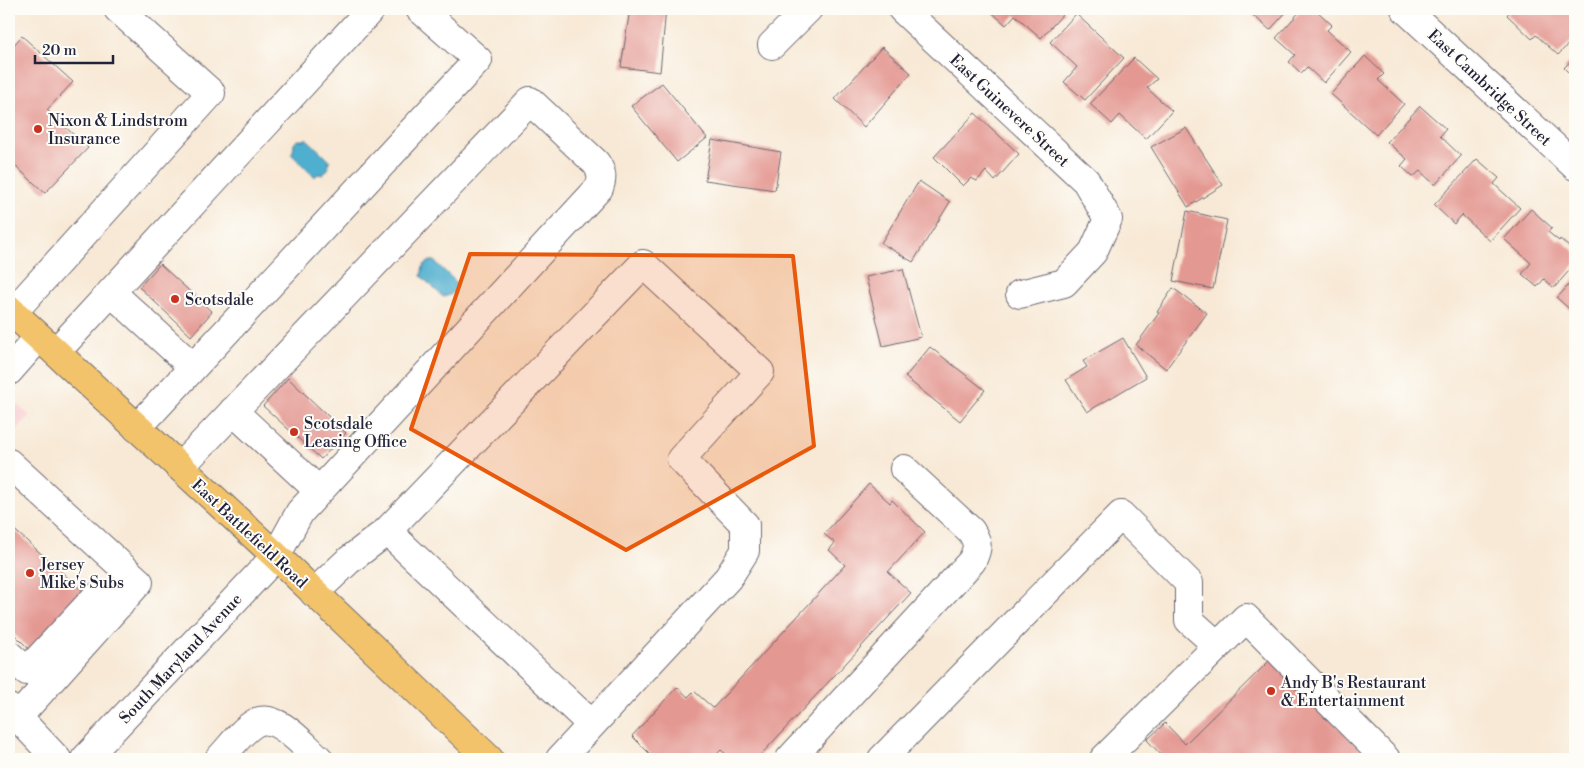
<svg xmlns="http://www.w3.org/2000/svg" width="1584" height="768" font-family="'Libre Bodoni',serif">
<style>
.built{fill:#f7cfd3}
.water{fill:#50afcf;stroke:#396885}
.building{fill:#e49892}
.lines{fill:none;stroke-linecap:round;stroke-linejoin:round}
.minor-casing{stroke:#6d6871;stroke-width:30}
.major-casing{stroke:#6d6871;stroke-width:30}
.minor{stroke:#fff;stroke-width:28}
.major{stroke:#f2c36a;stroke-width:28}
.marked{fill:#e8590c;fill-opacity:0.2;stroke:#e8590c;stroke-width:4;stroke-linejoin:round}
.poi-dot{fill:#c8321e;stroke:#fdfcf7;stroke-width:2}
.labels{text-anchor:middle;stroke-width:4;stroke-linejoin:round;paint-order:stroke}
.street-label{font-size:16px;fill:#22223b;stroke:#fdfcf7}
.poi-label{font-size:16px;fill:#22223b;stroke:#fdfcf7;text-anchor:start}
</style>
<rect width="100%" height="100%" fill="#fdfcf7"/>
<filter id="ink" filterUnits="userSpaceOnUse"><feTurbulence type="fractalNoise" baseFrequency=".02" numOctaves="2"/><feDisplacementMap in="SourceGraphic" scale="10" xChannelSelector="R" yChannelSelector="G"/><feConvolveMatrix kernelMatrix="1 2 1 2 8 2 1 2 1" color-interpolation-filters="sRGB"/></filter>
<filter id="wash" filterUnits="userSpaceOnUse"><feTurbulence type="fractalNoise" baseFrequency=".0096" numOctaves="4" result="noise"/><feDisplacementMap in="SourceGraphic" scale="20" xChannelSelector="R" yChannelSelector="G"/><feGaussianBlur stdDeviation="1.12" result="paint"/><feColorMatrix in="noise" values="0 0 0 0 0 0 0 0 0 0 0 0 0 0 0 0 0 1.4 0 .05"/><feComposite in="paint" operator="in"/></filter>
<g filter="url(#wash)">
<rect width="100%" height="100%" fill="#f8e9d6"/>
<!-- built -->
<path class="built" d="M9,397L30,416L9,438Z"/>
<!-- water -->
<path class="water" d="M306,138L330,161L328,163V169L323,175L318,174L315,177L291,154L293,151L294,143L297,140H304Z
M430,261H434L455,281L457,284C455,293 452,295 443,297L421,276L423,266Z"/>
<g id="blocks">
<!-- building -->
<path class="building" d="M630,9H666L660,72L621,67Z
M988,9H1062L1065,12L1041,38L1015,15L1006,25Z
M1246,9H1289L1270,30Z
M1302,9H1315L1332,25L1327,30L1351,52L1324,83L1307,67L1301,73L1289,62L1295,55L1276,38Z
M1512,9H1572L1575,14V37L1558,55L1536,35L1532,39L1507,15Z
M1076,14L1124,58L1085,100L1064,82L1077,67L1050,42Z
M22,36L73,82L47,110L88,148L45,193L9,160V50Z
M882,47L911,73L864,127L835,99Z
M1365,56L1384,74L1378,80L1404,104L1376,135L1331,94Z
M1575,56V79L1564,68Z
M1134,58L1157,79L1147,88L1172,111L1146,139L1120,115L1112,124L1090,104Z
M662,83L707,138L677,162L631,106Z
M1420,106L1446,129L1440,136L1461,156L1435,185L1420,171L1413,177L1401,166L1407,159L1387,142Z
M975,113L1019,154L995,181L986,171L977,181L971,178L963,186L934,157Z
M1186,128L1223,185L1188,207L1151,147Z
M712,140L781,152L775,190L705,180Z
M1477,159L1499,178L1494,184L1520,208L1490,241L1462,215L1454,224L1434,205Z
M919,181L950,202L913,262L881,243Z
M1531,209L1552,228L1548,232L1559,241L1560,239L1575,252V264L1554,288L1544,279L1537,287L1522,274L1531,263L1504,239Z
M1187,211L1227,220L1213,289L1173,281Z
M160,264L212,312L191,336L139,287Z
M903,269L921,337L883,346L866,277Z
M1575,278V314L1557,298Z
M1173,288L1207,313L1166,369L1136,345L1159,313L1157,312Z
M1123,338L1146,377L1087,412L1066,380L1087,367L1083,361Z
M930,347L985,390L960,421L905,377Z
M288,378L346,433L321,459L263,406Z
M869,484L890,503L892,500L925,532L888,572L911,593L757,759H731L721,750L712,759H649L648,758L651,755L632,736L677,687L688,697L694,691L713,708L845,565L829,550L835,543L824,534Z
M9,525L85,593L30,650L9,629Z
M1272,658L1370,759H1165L1147,740L1165,723L1185,744Z"/>
</g>
</g>
<g filter="url(#ink)">
<use href="#blocks" fill-opacity="0" stroke="#6d6871" stroke-width="1"/>
<g class="lines">
<defs>
<path id="minor" d="M902,9L1086,181L1108,219L1093,252L1064,283L1020,294
M1405,9L1575,166
M772,45L808,9
M111,292L193,367
M13,312L211,93L118,9
M56,352L371,9
M9,371L39,337
M233,411L319,491
M137,428L478,60L420,9
M9,463L139,582L18,717
M387,531L591,724
M314,593L348,561L387,531L643,264L760,372L681,459L745,525V551L728,578L560,759
M9,655L27,671L95,598L120,604
M9,708L57,759
M85,759L276,556L300,512L599,188C603,178 602,172 596,163L530,101L180,467
M219,759C230,748 241,731 255,723C276,711 304,746 319,759
M790,759L972,561C978,548 979,544 971,531L904,469
M882,759L1121,515L1189,583V620L1218,646
M1104,759L1246,618L1386,759"/>
<path id="major" d="M9,309L276,556L489,759"/>
</defs>
<!-- minor casing -->
<use href="#minor" class="minor-casing"/>
<!-- major casing -->
<use href="#major" class="major-casing"/>
<!-- minor -->
<use href="#minor" class="minor"/>
<!-- major -->
<use href="#major" class="major"/>
</g>
</g>
<!-- marked area -->
<path class="marked" d="M470,254L793,256L814,446L626,550L411,429Z"/>
<!-- markers -->
<g class="poi-dot">
<circle cx="38" cy="129" r="5"/>
<circle cx="175" cy="299" r="5"/>
<circle cx="294" cy="432" r="5"/>
<circle cx="30" cy="573" r="5"/>
<circle cx="1271" cy="691" r="5"/>
</g>
<g class="labels">
<!-- street labels -->
<g class="street-label">
<text transform="translate(1490 87) rotate(43)" y="6">East Cambridge Street</text>
<text transform="translate(1010 110) rotate(43)" y="6">East Guinevere Street</text>
<text transform="translate(250 533) rotate(43)" y="6">East Battlefield Road</text>
<text transform="translate(180 658) rotate(-47)" y="6">South Maryland Avenue</text>
</g>
<!-- poi labels -->
<g class="poi-label">
<text x="48" y="126">Nixon &amp; Lindstrom<tspan x="48" dy="18">Insurance</tspan></text>
<text x="185" y="305">Scotsdale</text>
<text x="304" y="429">Scotsdale<tspan x="304" dy="18">Leasing Office</tspan></text>
<text x="40" y="570">Jersey<tspan x="40" dy="18">Mike's Subs</tspan></text>
<text x="1281" y="688">Andy B's Restaurant<tspan x="1281" dy="18">&amp; Entertainment</tspan></text>
</g>
</g>
<!-- margin -->
<rect width="1584" height="768" fill="none" stroke="#fdfcf7" stroke-width="30"/>
<!-- scale -->
<path d="M35 55v8h78v-8" fill="none" stroke="#22223b" stroke-width="2.5"/>
<text x="42" y="55" font-size="15" fill="#22223b" stroke="#fdfcf7" stroke-width="4" paint-order="stroke">20 m</text>
</svg>
